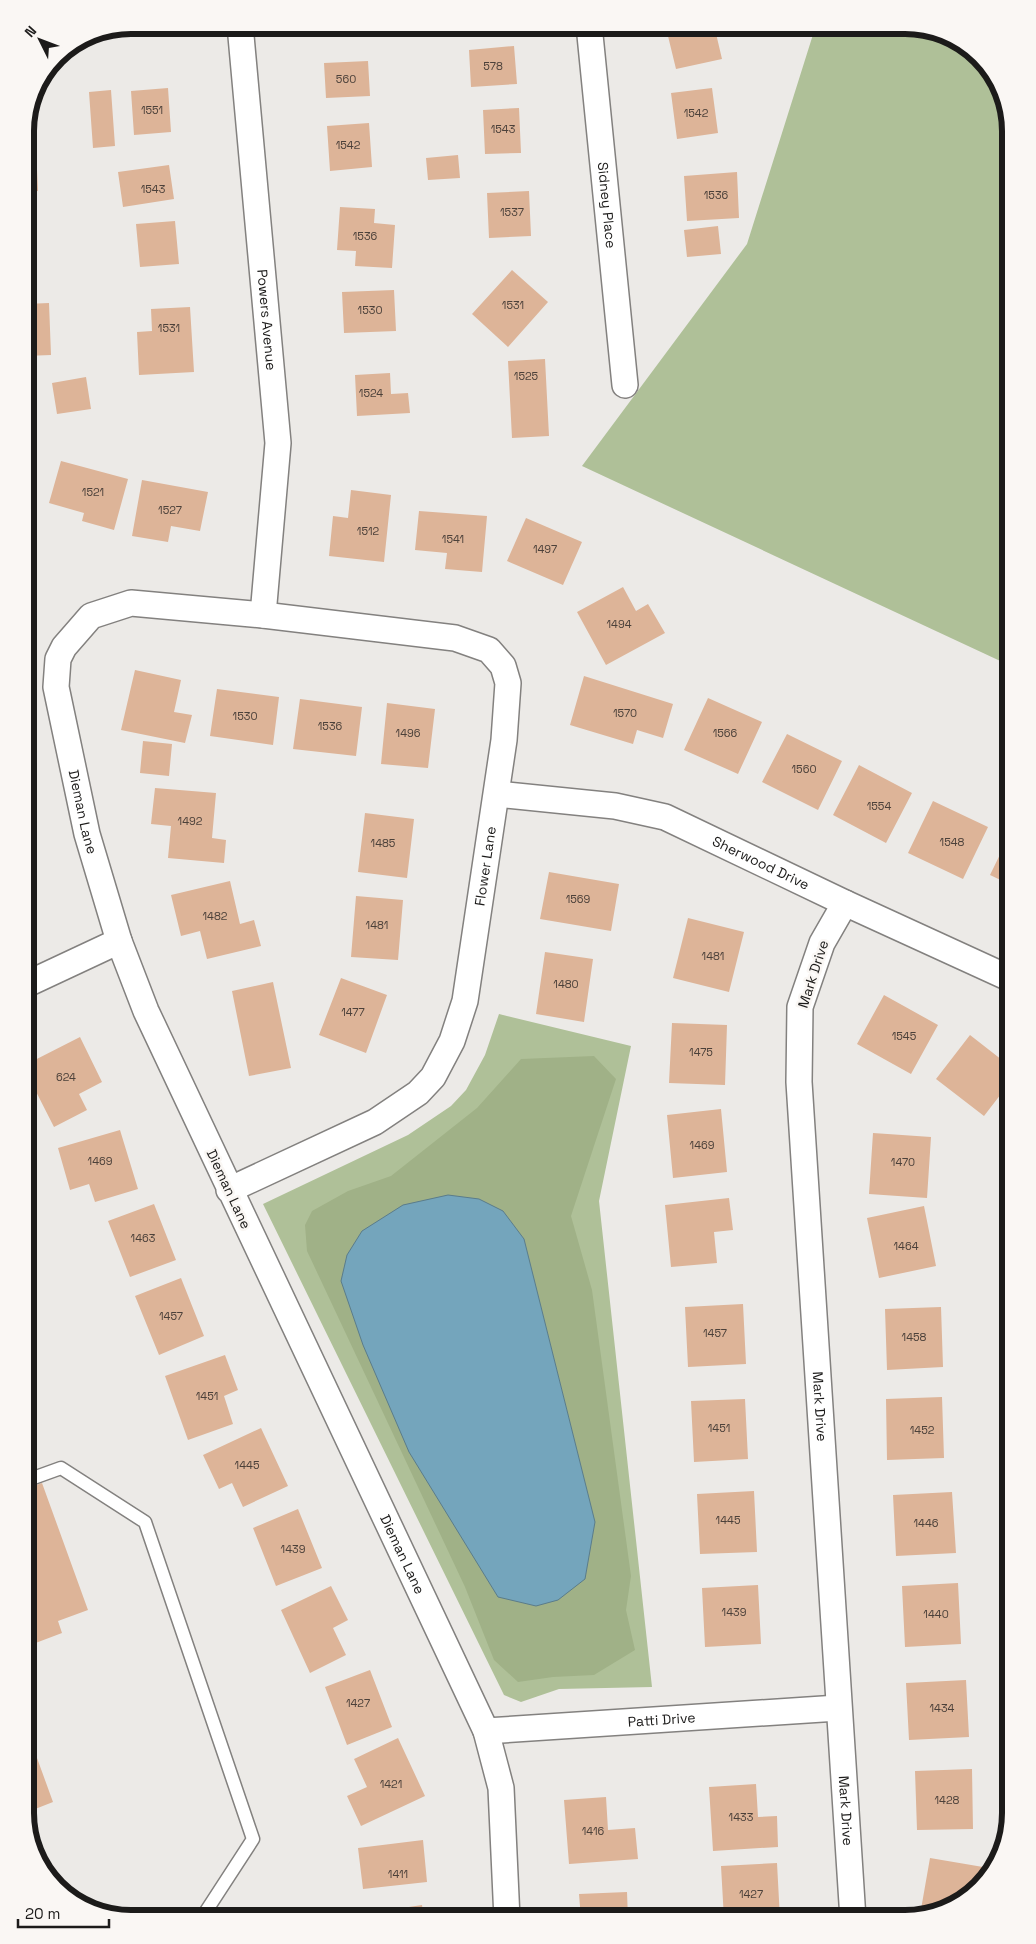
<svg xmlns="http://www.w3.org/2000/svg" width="1036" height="1944" font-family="'Space Grotesk',sans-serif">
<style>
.green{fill:#afc098}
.forest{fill:#a0b187;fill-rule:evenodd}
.water{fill:#74a5bc;stroke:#5a7c8b}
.building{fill:#ddb498}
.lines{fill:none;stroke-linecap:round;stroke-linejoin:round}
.service-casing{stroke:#83817f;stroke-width:15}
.minor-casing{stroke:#83817f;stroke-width:28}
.service{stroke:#fff;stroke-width:12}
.minor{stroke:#fff;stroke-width:25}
.labels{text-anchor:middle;stroke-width:5;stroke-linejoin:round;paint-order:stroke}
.number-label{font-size:11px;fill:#4c413a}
.street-label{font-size:14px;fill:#1c1b1a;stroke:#faf7f4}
.rim{fill:none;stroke:#1c1b1a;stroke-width:6}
</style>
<rect width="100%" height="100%" fill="#eceae7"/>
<!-- green -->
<path class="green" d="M816,25H913L964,43L1003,90L1011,131V666L582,466L747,244Z
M499,1014L631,1046L599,1201L652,1687L559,1689L521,1702L504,1695L263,1204L408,1135L451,1106L466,1090L485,1055Z"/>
<!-- forest -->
<path class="forest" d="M594,1056L616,1079L571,1216L592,1290L631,1576L626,1610L635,1650L594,1675L553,1677L518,1682L494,1660L465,1587L307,1251L305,1225L312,1211L348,1191L391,1176L477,1108L521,1059ZM503,1211L524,1239L595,1522Z"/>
<!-- water -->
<path class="water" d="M448,1195L479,1199L503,1211L524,1239L595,1522L585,1579L558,1600L536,1606L498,1597L409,1452L363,1345L341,1281L347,1255L362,1231L403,1205Z"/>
<!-- building -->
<path class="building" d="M698,25H714L722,59L676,69L667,32Z
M514,46L517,84L471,87L469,50Z
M368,61L370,96L326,98L324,63Z
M168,88L171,132L134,135L131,91Z
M712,88L718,133L677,139L671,93Z
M111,90L115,146L93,148L89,92Z
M519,108L521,153L485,154L483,110Z
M369,123L372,167L330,171L327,126Z
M25,148H36L38,191L25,192Z
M458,155L460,178L428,180L426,158Z
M169,165L174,199L123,207L118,172Z
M737,172L739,218L687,221L684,176Z
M529,191L531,236L489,238L487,193Z
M340,207L375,209L374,223L395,225L392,268L355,266L356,251L337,250Z
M175,221L179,264L140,267L136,224Z
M718,226L721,254L687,257L684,230Z
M25,233L29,255L25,256Z
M512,270L548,302L508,347L472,314Z
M394,290L396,331L344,333L342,292Z
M49,303L51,355L25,356V304Z
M190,307L194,372L139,375L137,332L152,331L151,309Z
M545,359L549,436L512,438L508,361Z
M390,373L391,394L408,393L410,413L357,416L355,375Z
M86,377L91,409L57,414L52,383Z
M61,461L128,479L114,530L82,521L84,513L49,503Z
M142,480L208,492L200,531L171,526L168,542L132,536Z
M351,490L391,495L384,562L329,556L333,516L348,518Z
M419,511L487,516L482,572L445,569L447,553L415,550Z
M526,518L582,542L563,585L507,561Z
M623,587L636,611L648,604L665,633L606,665L577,612Z
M135,670L181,680L174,712L192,715L185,743L121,730Z
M584,676L673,704L663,738L637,730L633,744L570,725Z
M217,689L279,697L273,745L210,736Z
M708,698L762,722L738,774L684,750Z
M300,699L362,707L356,756L293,749Z
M387,703L435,709L428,768L381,764Z
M787,734L842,761L818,810L762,782Z
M143,741L172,744L169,776L140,773Z
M859,765L912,793L886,843L833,815Z
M155,788L216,793L212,838L226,840L224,863L168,858L171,826L151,824Z
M933,801L988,827L963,879L908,853Z
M365,813L414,819L407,878L358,872Z
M1011,832V885L990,875Z
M549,872L619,884L611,931L540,919Z
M230,881L240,924L254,920L261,946L207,959L200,931L181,936L171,895Z
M356,896L403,900L398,960L351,957Z
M688,918L744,932L729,992L673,978Z
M545,952L593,959L584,1022L536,1014Z
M341,978L387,995L366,1053L319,1035Z
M273,982L291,1068L249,1076L232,991Z
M884,995L938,1025L911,1074L857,1044Z
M672,1023L727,1025L725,1085L669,1083Z
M970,1035L1011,1067V1081L984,1116L936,1079Z
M80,1037L102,1082L79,1094L87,1110L54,1127L25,1070V1065Z
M721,1109L727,1172L673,1178L667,1115Z
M120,1130L138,1189L95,1202L89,1184L70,1190L58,1148Z
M873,1133L931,1137L927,1198L869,1194Z
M729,1198L733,1230L714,1232L717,1263L671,1267L665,1205Z
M154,1204L176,1260L130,1277L108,1221Z
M924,1206L936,1266L879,1278L867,1218Z
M181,1278L204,1336L159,1355L135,1296Z
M743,1304L746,1364L688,1367L685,1307Z
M941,1307L943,1367L887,1370L885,1309Z
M225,1355L238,1390L224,1396L233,1424L188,1440L165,1376Z
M942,1397L944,1458L887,1460L886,1399Z
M745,1399L748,1459L694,1462L691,1401Z
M261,1428L288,1486L243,1507L232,1483L219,1489L203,1455Z
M42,1483L88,1610L58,1621L62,1633L25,1647V1489Z
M754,1491L757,1552L700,1554L697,1494Z
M952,1492L956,1553L896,1556L893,1495Z
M298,1509L322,1568L276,1586L253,1528Z
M958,1583L961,1644L905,1647L902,1586Z
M758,1585L761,1644L705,1647L702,1588Z
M331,1586L348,1620L333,1628L346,1655L310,1673L281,1610Z
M370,1670L392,1727L347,1745L325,1687Z
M966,1680L969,1737L909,1740L906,1683Z
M25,1725L53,1802L25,1813Z
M398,1738L425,1796L361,1826L347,1796L367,1787L354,1759Z
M972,1769L973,1829L917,1830L915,1771Z
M756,1784L758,1817L777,1816L778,1847L713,1851L709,1787Z
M606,1797L608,1830L635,1828L638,1859L569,1864L564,1800Z
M423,1840L427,1882L363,1889L358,1848Z
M930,1858L983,1867L980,1883L946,1911L923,1915H920Z
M777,1863L780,1919H724L721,1866Z
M627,1892L628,1919H581L579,1894Z
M422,1905L424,1919H377L376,1912Z"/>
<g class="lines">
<defs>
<path id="service" d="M25,1481L61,1468L145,1522L253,1839L201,1919"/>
<g id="minor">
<path id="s1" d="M240,25L278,443L263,615"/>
<path id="s2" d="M589,25L625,385"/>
<path id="s3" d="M497,794L615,806L665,817L845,903L1011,979"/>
<path id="s4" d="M845,903L822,943L800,1007L799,1082L853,1919"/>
<path d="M25,985L119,941"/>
<path id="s5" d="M229,1190L375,1122L418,1093L433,1077L452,1041L465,1001L504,740L508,683L503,666L489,650L455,638L263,615L131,603L91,616L64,647L58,659L56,687L87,834L119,941L146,1011L486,1731L501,1788L507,1919"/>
<path id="s6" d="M486,1731L838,1708"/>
</g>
</defs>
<!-- service casing -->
<use href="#service" class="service-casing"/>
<!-- minor casing -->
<use href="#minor" class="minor-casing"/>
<!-- service -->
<use href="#service" class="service"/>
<!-- minor -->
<use href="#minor" class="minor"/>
</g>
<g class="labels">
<!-- number labels -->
<g class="number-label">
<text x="493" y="70">578</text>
<text x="346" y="83">560</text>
<text x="152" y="114">1551</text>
<text x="696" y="117">1542</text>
<text x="503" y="133">1543</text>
<text x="348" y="149">1542</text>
<text x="153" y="193">1543</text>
<text x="716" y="199">1536</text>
<text x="512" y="216">1537</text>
<text x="365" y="240">1536</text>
<text x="513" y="309">1531</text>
<text x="370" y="314">1530</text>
<text x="169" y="332">1531</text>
<text x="526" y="380">1525</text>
<text x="371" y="397">1524</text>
<text x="93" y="496">1521</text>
<text x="170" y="514">1527</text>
<text x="368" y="535">1512</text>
<text x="453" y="543">1541</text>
<text x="545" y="553">1497</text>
<text x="619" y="628">1494</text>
<text x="625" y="717">1570</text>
<text x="245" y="720">1530</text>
<text x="330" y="730">1536</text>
<text x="408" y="737">1496</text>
<text x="725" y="737">1566</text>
<text x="804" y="773">1560</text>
<text x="879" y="810">1554</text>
<text x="190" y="825">1492</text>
<text x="952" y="846">1548</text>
<text x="383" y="847">1485</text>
<text x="578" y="903">1569</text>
<text x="215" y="920">1482</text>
<text x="377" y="929">1481</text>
<text x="713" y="960">1481</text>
<text x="566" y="988">1480</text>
<text x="353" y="1016">1477</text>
<text x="904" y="1040">1545</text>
<text x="701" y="1056">1475</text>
<text x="66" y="1081">624</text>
<text x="702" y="1149">1469</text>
<text x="100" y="1165">1469</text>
<text x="903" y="1166">1470</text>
<text x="143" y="1242">1463</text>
<text x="906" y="1250">1464</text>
<text x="171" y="1320">1457</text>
<text x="715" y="1337">1457</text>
<text x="914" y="1341">1458</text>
<text x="207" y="1400">1451</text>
<text x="719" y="1432">1451</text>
<text x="922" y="1434">1452</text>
<text x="247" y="1469">1445</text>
<text x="728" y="1524">1445</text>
<text x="926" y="1527">1446</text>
<text x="293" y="1553">1439</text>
<text x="734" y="1616">1439</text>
<text x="936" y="1618">1440</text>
<text x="358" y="1707">1427</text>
<text x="942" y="1712">1434</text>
<text x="391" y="1788">1421</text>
<text x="947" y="1804">1428</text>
<text x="741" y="1821">1433</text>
<text x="593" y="1835">1416</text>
<text x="398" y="1878">1411</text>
<text x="751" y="1898">1427</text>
</g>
<!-- street labels -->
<g class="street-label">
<text dy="5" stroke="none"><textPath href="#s2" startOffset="181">Sidney Place</textPath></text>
<text dy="5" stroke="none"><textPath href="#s1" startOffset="296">Powers Avenue</textPath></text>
<text dy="5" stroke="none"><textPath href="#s5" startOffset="1292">Dieman Lane</textPath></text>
<text dy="5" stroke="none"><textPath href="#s3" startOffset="276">Sherwood Drive</textPath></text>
<text dy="5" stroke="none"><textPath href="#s5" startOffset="454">Flower Lane</textPath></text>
<text transform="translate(813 974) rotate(-72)" y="5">Mark Drive</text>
<text transform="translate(229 1189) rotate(65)" y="5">Dieman Lane</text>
<text dy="5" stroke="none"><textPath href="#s4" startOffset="514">Mark Drive</textPath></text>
<text dy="5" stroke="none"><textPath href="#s5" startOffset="2102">Dieman Lane</textPath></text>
<text dy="5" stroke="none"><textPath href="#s6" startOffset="176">Patti Drive</textPath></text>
<text dy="5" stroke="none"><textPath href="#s4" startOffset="919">Mark Drive</textPath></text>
</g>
</g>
<!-- crop -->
<path d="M0 0H1036V1944H0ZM131 34H905A97 97 0 0 1 1002 131V1813A97 97 0 0 1 905 1910H131A97 97 0 0 1 34 1813V131A97 97 0 0 1 131 34Z" fill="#faf7f4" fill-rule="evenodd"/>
<path class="rim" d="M131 34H905A97 97 0 0 1 1002 131V1813A97 97 0 0 1 905 1910H131A97 97 0 0 1 34 1813V131A97 97 0 0 1 131 34Z"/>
<!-- north arrow -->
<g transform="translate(40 40) rotate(312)" stroke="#faf7f4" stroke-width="4" paint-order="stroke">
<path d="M0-4L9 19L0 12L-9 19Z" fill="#1c1b1a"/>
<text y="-8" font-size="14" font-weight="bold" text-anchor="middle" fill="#1c1b1a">N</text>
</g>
<!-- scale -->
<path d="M18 1919v8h91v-8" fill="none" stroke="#1c1b1a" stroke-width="2.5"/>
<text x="25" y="1919" font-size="15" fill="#1c1b1a" stroke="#faf7f4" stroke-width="4" paint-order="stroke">20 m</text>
</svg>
